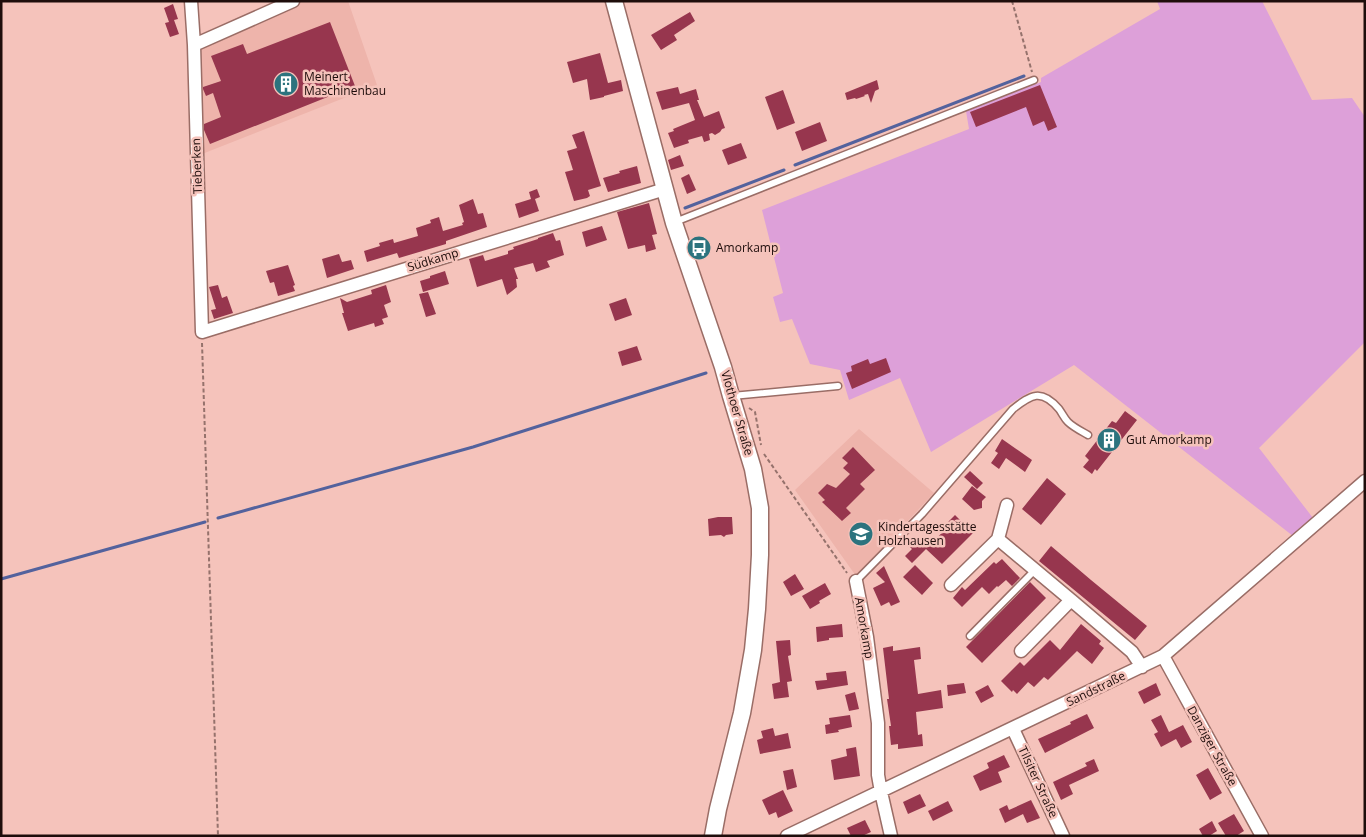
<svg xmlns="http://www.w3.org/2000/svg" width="1366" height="837" font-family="'Open Sans',sans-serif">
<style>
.built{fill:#eeb4ab}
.green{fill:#dda0d9}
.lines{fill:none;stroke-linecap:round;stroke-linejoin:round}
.stream{stroke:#53629d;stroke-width:3}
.building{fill:#97364e}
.service-casing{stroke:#9a6d66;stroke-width:9}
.minor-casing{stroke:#9a6d66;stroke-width:15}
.tertiary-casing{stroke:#9a6d66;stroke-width:19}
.path{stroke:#95726c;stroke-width:2;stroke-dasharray:4 2.5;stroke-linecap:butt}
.service{stroke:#fff;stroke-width:6}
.minor{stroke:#fff;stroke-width:12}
.tertiary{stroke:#fff;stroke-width:16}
.labels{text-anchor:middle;stroke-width:5;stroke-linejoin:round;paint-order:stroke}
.poi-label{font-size:12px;fill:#1e0d0b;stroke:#f5c3bb;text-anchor:start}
.street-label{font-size:12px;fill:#1e0d0b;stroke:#f5c3bb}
</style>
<rect width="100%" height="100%" fill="#f5c3bb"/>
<!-- built -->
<path class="built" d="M303,1H348L377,85L202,154L198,49Z
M859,429L934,493L856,576L795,490Z"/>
<!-- green -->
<path class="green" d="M1157,1H1262L1312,100L1352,98L1365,117V342L1259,448L1313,518L1293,536L1074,365L931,452L900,378L849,400L840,370L810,364L792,319L780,322L773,297L783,293L762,210L969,129L966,111L1041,82V78L1160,9Z"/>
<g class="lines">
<!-- stream -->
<path class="stream" d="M795,165L1024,76
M685,208L784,170
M218,518L473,447L706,373
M1,579L205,522"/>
</g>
<!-- building -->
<path class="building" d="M173,4L178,19L174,20L179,34L170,37L165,23L169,22L164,8Z
M690,12L695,21L674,35L677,40L661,50L651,35Z
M330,22L355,86L210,144L204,130V124L221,117L213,93L206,96L203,89V87L221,81L211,56L243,44L247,54Z
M600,53L608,83L621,80L623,91L604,96V97L590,100L587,79L573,83L567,62Z
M877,80L879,89L875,91L871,103L868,94L864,95L865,96L856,99L855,98L847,100L845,93Z
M1040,85L1057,127L1048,131L1044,121L1033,126L1026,107L976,127L970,112Z
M678,87L680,94L696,89L699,100H697L704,117L719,111L725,128L722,129L720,132L715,135L712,133L709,134L710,140L704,142L702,136L688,140L689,143L674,148L668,133L674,131L673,129L695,120L689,103L662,110L656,92Z
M783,90L795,123L777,130L765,97Z
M820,122L827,141L802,151L795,132Z
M584,131L601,186L588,190L590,196L587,198L574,201L565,172L573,170L567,151L577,148L572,135Z
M741,143L747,158L728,165L722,150Z
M680,155L684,166L671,170L668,160Z
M637,166L641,183L608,192L603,178L620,173L619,171Z
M689,174L696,190L687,194L681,178Z
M537,189L540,197L535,199L539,211L519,218L515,204L531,199L529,192Z
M473,199L478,214L483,213L487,227L446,241V244L399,258L397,253L367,262L364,251L380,246L379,243L393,239L394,243L418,236L416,228L431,223L430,220L439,217L443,231L463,225L462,223L464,222L459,205Z
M649,203L657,234L652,235L656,249L646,252L645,245L628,249L617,212Z
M602,226L607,240L586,247L582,232Z
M553,233L556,241L560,240L564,255L547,261L550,267L536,272L533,263L514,268L518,279H516L517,287L507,295L502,279L477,287L469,259L483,255L485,261L508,254V251L514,249L513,247L538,239V238Z
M339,254L342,262L351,260L354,269L327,278L322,259Z
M288,265L295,285L293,286L295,291L278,296L274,282L270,283L266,271Z
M445,271L449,284L423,292L420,281L430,278V276Z
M218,285L222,298L227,296L233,313L214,319L211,310L216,309L209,287Z
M386,285L391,302L384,305L388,317L382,319L384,324L375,327L374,323L348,331L342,313H344L340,298L347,302L372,294L371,290Z
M428,292L436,314L426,317L419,294Z
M626,298L632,315L615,321L609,304Z
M637,346L642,360L622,366L618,352Z
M886,358L891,372L852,389L846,373L852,371L851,366L868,359L870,364Z
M1125,411L1137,420L1097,471L1095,469L1092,474L1083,467L1089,460L1085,456L1112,421L1116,423Z
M1002,439L1032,460L1025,472L1006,458L999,469L991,463L998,453L995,451Z
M853,447L875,470L860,484L865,489L846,508L851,513L842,521L822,502L825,500L818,493L827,484L836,488L850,474L843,468L848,463L842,458Z
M970,471L983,483L977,489L964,477Z
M1047,478L1066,494L1041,525L1022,509Z
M972,486L986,497L982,501V508L974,510L962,499Z
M955,515L973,533L942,564L926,549L912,563L905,556L912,549L909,546L917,537L927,547L945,530L942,528Z
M718,517H732L733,534L726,535L724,537L721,535L709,536L708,519Z
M1051,546L1091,580L1147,626L1135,640L1039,561Z
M1002,559L1020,578L1012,586L1006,580L998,587L997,586L989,594L982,587L962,607L953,598L962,587L965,590L994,562L996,564Z
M915,565L933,583L922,595L903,577Z
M884,566L900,602L891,606L889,602L881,606L873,588L885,582L876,573Z
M795,574L804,589L791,596L783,582Z
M1030,582L1046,598L982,663L966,647Z
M825,583L831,594L819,601L820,603L810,609L802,596Z
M842,624L843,637L829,638V640L817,642L816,627Z
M1081,624L1101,641L1099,644L1104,648L1092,664L1077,651L1048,680L1044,677L1034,687L1028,682L1017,694L1013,690L1012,692L1001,681L1020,662L1024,666L1050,640L1060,650Z
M790,640L791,655L788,656L792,681L787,682L789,697L774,699L772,684L780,682L776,641Z
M893,646V651L920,647L921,659L914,660L918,694L941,690L943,708L916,712L918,735L922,734L923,746L898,749V744L891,745L889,726H891L887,699H889L883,648Z
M846,671L848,685L817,690L815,681L827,680L826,673Z
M964,683L966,693L948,696L947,685Z
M1156,683L1161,695L1144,704L1138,692Z
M988,685L994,696L981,703L975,692Z
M855,692L859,709L849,711L845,695Z
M1087,714L1094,728L1045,753L1038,739L1071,724L1070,722Z
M850,715L852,727L838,730L839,732L826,734L825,725L830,724L829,718Z
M1161,715L1169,732L1183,725L1192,742L1181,748L1176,739L1161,747L1154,734L1158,732L1151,720Z
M773,728L775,736L788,733L791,748L760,754L757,740L763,738L761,731Z
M856,747L860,776L834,780L831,760L847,756L846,749Z
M1004,755L1010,767L998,772L1002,782L980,791L973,776L989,768L987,763Z
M1094,759L1099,771L1069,785L1073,794L1061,800L1053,782L1087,766L1085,763Z
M1208,768L1222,793L1210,800L1196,775Z
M793,769L797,787L787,790L783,771Z
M783,790L793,811L778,818L776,812L769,815L762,800Z
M920,794L926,806L908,814L903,802Z
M1031,800L1040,818L1027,823L1023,814L1005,823L999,809L1007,805L1009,810Z
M948,801L953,811L933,821L928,811Z
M1234,814L1244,831L1236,836H1226L1218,823Z
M865,820L871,832L862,836H851L847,828Z
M1212,821L1217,831L1209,836H1203L1199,829Z"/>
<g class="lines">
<defs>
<path id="service" d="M675,222L1034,80
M732,396L838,386
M856,581L922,514L1013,409C1031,395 1041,388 1059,409C1062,413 1064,418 1068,422C1073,427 1081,431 1088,435
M970,636L1035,570"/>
<path id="minor" d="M191,1L194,45L202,332L665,189
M194,45L293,1
M998,539L1007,505
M856,581L867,637L878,723V775L881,792L891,836
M951,585L998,539L1071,600
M1021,651L1071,600L1132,652L1142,667
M1163,656L1262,836
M1013,729L1063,836
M787,836L1163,656L1365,481"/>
<path id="tertiary" d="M614,1L674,223L723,367L731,396L753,469L760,508V555L757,609L753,650L742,713L718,809L713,836"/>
</defs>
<!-- service casing -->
<use href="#service" class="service-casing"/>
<!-- minor casing -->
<use href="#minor" class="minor-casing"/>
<!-- tertiary casing -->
<use href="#tertiary" class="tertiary-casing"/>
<!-- path -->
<path class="path" d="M1012,1L1032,72
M202,343L218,836
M749,408L755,412L761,445
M764,454L847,573"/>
<!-- service -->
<use href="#service" class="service"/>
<!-- minor -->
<use href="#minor" class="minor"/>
<!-- tertiary -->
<use href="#tertiary" class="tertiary"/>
</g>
<!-- icons -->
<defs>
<symbol id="building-disc" viewBox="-11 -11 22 22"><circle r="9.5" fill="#2c737e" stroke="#f5c3bb"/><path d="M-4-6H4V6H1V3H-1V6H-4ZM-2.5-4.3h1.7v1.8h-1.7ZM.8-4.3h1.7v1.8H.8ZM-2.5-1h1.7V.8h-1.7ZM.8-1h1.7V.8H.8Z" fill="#fff"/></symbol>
<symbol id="bus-disc" viewBox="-11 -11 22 22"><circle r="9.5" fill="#2c737e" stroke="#f5c3bb"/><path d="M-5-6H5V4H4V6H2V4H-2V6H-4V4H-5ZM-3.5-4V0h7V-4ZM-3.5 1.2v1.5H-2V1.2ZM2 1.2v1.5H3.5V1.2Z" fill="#fff"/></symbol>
<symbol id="school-disc" viewBox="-11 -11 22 22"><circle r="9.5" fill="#2c737e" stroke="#f5c3bb"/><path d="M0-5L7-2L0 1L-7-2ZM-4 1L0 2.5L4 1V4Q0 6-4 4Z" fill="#fff"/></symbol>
</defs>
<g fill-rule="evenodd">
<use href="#building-disc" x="272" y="70" width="28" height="28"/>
<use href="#bus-disc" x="685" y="234" width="28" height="28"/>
<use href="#building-disc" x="1095" y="426" width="28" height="28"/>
<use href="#school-disc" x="847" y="520" width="28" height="28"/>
</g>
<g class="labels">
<!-- poi labels -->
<g class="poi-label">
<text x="304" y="81">Meinert<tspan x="304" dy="14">Maschinenbau</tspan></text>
<text x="716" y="252">Amorkamp</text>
<text x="1126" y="444">Gut Amorkamp</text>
<text x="878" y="531">Kindertagesstätte<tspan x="878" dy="14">Holzhausen</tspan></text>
</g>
<!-- street labels -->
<g class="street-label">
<text transform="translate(197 166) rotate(-92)" y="4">Tieberken</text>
<text transform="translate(433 260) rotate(-17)" y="4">Südkamp</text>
<text transform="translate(737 413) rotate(74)" y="4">Vlothoer Straße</text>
<text transform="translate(864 628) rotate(80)" y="4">Amorkamp</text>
<text transform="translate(1096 689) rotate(-26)" y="4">Sandstraße</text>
<text transform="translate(1212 746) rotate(61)" y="4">Danziger Straße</text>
<text transform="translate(1038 782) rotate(65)" y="4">Tilsiter Straße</text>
</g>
</g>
<!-- border -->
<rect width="1366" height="837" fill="none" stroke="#1e0d0b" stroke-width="5"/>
</svg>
